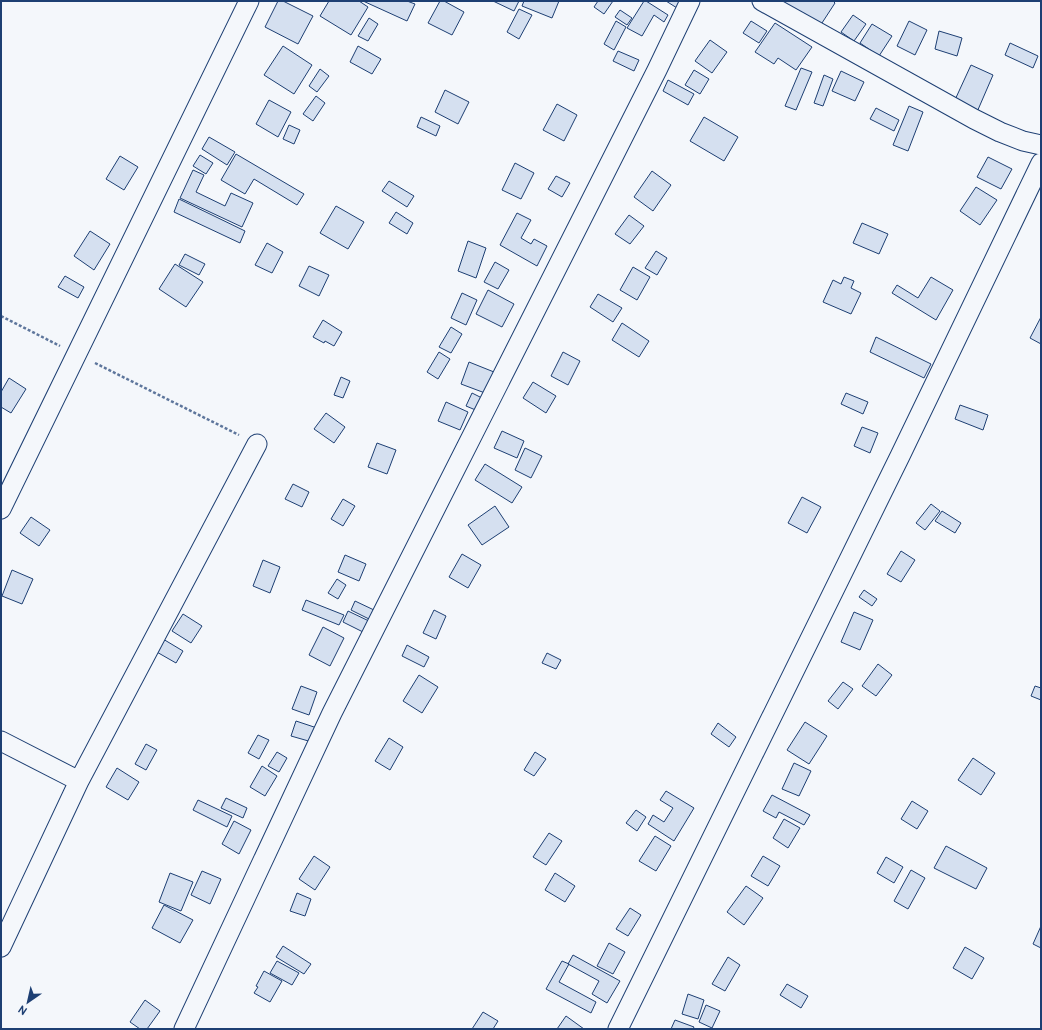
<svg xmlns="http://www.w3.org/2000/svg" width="1042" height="1030" font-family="Overpass,sans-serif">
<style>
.building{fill:#d5e0f0;stroke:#1d3f73}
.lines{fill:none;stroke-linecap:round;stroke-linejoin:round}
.street-casing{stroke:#1d3f73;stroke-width:21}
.path{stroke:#5e769c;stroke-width:2.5;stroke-dasharray:3 2;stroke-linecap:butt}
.street{stroke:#f4f7fb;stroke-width:19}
</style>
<rect width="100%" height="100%" fill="#f4f7fb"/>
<!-- building -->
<path class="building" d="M278,1H283L313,16L298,44L265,27Z
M329,1H359L368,7L351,35L320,16Z
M363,1H407L415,4L407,21Z
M440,1H444L464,12L452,35L428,23Z
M493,1H519L514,11Z
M524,1H559L552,18L522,6Z
M598,1H613L604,14L594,7Z
M644,1H646L668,15L664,22L654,15L642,36L627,28Z
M666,1H681L677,8Z
M781,1H833L835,3L820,26Z
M519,9L532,15L519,39L507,32Z
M620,10L632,18L627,25L615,17Z
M853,15L866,24L854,41L841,32Z
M369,18L378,24L368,41L358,36Z
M616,21L626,27L614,50L604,44Z
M751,21L767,31L759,43L743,33Z
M909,21L927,30L915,55L897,46Z
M775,23L812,47L796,70L778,58L774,64L755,52Z
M872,24L892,36L879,56L860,43Z
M939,31L962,38L957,56L935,49Z
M710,40L727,52L712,73L695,61Z
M1010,43L1038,56L1033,68L1005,55Z
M283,46L312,65L294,94L264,75Z
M358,46L381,59L372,74L350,62Z
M618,51L639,60L634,71L613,61Z
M971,65L993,75L977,112L954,102Z
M801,68L812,72L796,110L785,106Z
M320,69L329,76L317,92L309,86Z
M694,70L709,79L700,94L685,85Z
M841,71L864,82L855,101L832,91Z
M824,75L833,79L823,106L814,103Z
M668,80L694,94L688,105L663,91Z
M445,90L469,102L458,124L435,112Z
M316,96L325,103L313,121L303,114Z
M269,100L291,112L278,137L256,124Z
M557,104L577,115L564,141L543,130Z
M909,106L923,112L908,151L893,145Z
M876,108L899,120L894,131L870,119Z
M421,117L440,126L436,136L417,127Z
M704,117L738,137L724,161L690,141Z
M289,125L300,130L294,144L283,139Z
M209,137L235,152L227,165L202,149Z
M236,154L304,194L297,205L254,179L245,194L221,180Z
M200,155L213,163L206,174L193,166Z
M120,156L138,167L124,190L106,179Z
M988,157L1012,169L1001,189L977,177Z
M515,163L534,173L521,199L502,190Z
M193,170L204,175L196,192L225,206L231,193L253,203L242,227L180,198Z
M652,171L671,185L653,211L634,197Z
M556,176L570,183L562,197L548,189Z
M389,181L414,196L407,207L382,191Z
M976,187L997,200L980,225L960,211Z
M179,199L245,231L240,243L174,212Z
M336,206L364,222L348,249L320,233Z
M396,212L413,223L407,234L389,223Z
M517,213L531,220L521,238L531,244L534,239L547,246L537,266L500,245Z
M629,215L644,226L630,244L615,234Z
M862,223L888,234L879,254L853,243Z
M90,231L110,244L94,270L74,256Z
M468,241L486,248L476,278L458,271Z
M267,243L283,252L272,273L255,265Z
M656,251L667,258L657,275L645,268Z
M185,254L205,264L199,275L179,265Z
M495,262L509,270L498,289L484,282Z
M175,264L203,282L186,307L159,289Z
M309,266L329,275L319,296L299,286Z
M633,267L650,277L637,300L620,290Z
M65,276L84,287L78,298L58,287Z
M844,277L854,281L851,288L861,293L851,314L823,302L833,280L841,284Z
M931,277L953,290L936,320L892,293L897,285L918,298Z
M488,290L514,304L502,327L476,314Z
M462,293L477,300L466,325L451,318Z
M598,294L622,308L613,322L590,307Z
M1041,317V344L1030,338Z
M323,320L342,332L334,346L325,341L324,343L313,337Z
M622,323L649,341L639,357L612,340Z
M451,327L462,334L451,353L439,347Z
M876,337L931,364L924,378L870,352Z
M439,352L450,359L438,379L427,372Z
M563,352L580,361L568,385L551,376Z
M469,362L494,372L485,393L461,384Z
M341,377L350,381L343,398L334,395Z
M9,378L26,389L11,413L1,407V392Z
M533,382L556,396L546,413L523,398Z
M472,393L484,399L478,411L466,406Z
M846,393L868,402L863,414L841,404Z
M446,402L468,412L460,430L438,421Z
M960,405L988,415L983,430L955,419Z
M326,413L345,427L334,443L314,429Z
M862,427L878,433L870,453L854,446Z
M502,431L524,441L517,458L494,448Z
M377,443L396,450L387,474L368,467Z
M525,448L542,456L531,478L515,470Z
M485,464L522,487L512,503L475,480Z
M293,484L309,492L302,507L285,499Z
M802,497L821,507L807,533L788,523Z
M343,499L355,506L343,526L331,519Z
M931,504L940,511L925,530L916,523Z
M495,506L509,527L482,545L468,525Z
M942,511L961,523L955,533L935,521Z
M31,517L50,530L39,546L20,533Z
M901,551L915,560L901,582L887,574Z
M462,554L481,565L468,588L449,577Z
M345,555L366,564L359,581L338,572Z
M263,560L280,567L270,593L253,586Z
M12,570L33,579L22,604L2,596Z
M337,579L346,585L338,599L328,593Z
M864,590L877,599L872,606L859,597Z
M306,600L344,615L339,625L302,610Z
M355,601L374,610L369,619L351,610Z
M434,610L446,616L436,639L423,633Z
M348,611L371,622L365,633L343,622Z
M854,612L873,620L860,650L841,642Z
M183,614L202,626L191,643L172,631Z
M323,627L344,638L330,666L309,655Z
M163,639L183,651L176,663L155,651Z
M407,645L429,657L424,667L402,656Z
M547,653L561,660L556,669L542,663Z
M878,664L892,675L876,696L862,686Z
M419,675L438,687L422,713L403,701Z
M843,682L853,689L838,709L828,701Z
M301,686L317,692L309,715L292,709Z
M1035,686L1041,688V700L1031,696Z
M296,721L317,728L312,742L291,736Z
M805,722L827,736L809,764L787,750Z
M718,723L736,737L729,747L711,734Z
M258,735L269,740L259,759L248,753Z
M389,738L403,747L390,770L375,761Z
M146,744L157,750L146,770L135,764Z
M277,752L287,758L279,772L268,766Z
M535,752L546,759L534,776L524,770Z
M973,758L995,773L981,795L958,780Z
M794,763L811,771L799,796L782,789Z
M262,766L277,776L265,796L250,787Z
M117,768L139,782L128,800L106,787Z
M666,791L694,808L674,841L648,824L653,815L664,822L673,808L660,800Z
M772,795L810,815L804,825L779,812L776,818L763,811Z
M226,798L247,808L243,818L221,808Z
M198,800L232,816L227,827L193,810Z
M912,801L928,811L917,829L901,819Z
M636,810L646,817L637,831L626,823Z
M784,819L800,828L788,848L773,838Z
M234,821L251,830L239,854L222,844Z
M549,833L562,841L546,865L533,857Z
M655,836L671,846L656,871L639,861Z
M946,846L987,868L976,889L934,868Z
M314,856L330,867L315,890L299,879Z
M763,856L780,866L768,886L751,876Z
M886,857L903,867L894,883L877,873Z
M911,870L925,878L908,909L894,901Z
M202,871L221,879L210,904L191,895Z
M170,873L193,882L181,911L159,902Z
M555,873L575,886L565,902L545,890Z
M746,886L763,898L744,925L727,912Z
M297,893L311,899L305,916L290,911Z
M164,905L193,920L180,943L152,928Z
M630,908L641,915L628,936L616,929Z
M1041,926V948L1033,944Z
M609,943L625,952L613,974L597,966Z
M283,946L311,964L304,974L276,957Z
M965,947L984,958L972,979L953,968Z
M573,955L620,981L607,1003L592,994L599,981L568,964Z
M728,957L740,965L725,991L712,984Z
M277,961L299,973L292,985L270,973Z
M562,961L569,964L559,982L596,1002L591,1013L546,989Z
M264,971L282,981L270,1002L254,993L258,987L256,986Z
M787,984L808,996L801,1008L780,995Z
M688,994L704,1000L698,1019L682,1014Z
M145,1000L160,1011L147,1029H140L130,1022Z
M706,1005L720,1011L712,1028L699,1022Z
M483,1012L498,1021L493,1029H472Z
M566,1016L584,1029H557Z
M675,1020L694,1027L693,1029H671Z"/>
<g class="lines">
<defs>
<path id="street" d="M762,1L974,119L1000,132L1023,141L1041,145
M1,509L249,1
M1,741L79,781
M1,947L79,781L257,444
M184,1029L332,713L657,70L690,1
M618,1029L900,456L1041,163"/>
</defs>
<!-- street casing -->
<use href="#street" class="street-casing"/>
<!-- path -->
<path class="path" d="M1,316L60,346
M95,363L239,435"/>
<!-- street -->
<use href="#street" class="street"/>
</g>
<!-- border -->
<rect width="1042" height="1030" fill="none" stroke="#1d3f73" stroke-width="4"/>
<!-- north arrow -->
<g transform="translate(28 1002) rotate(214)" stroke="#f4f7fb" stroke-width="3" paint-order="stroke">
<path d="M0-3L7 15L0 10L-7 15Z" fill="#1d3f73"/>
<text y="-6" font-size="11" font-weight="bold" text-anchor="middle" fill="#1d3f73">N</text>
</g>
</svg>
